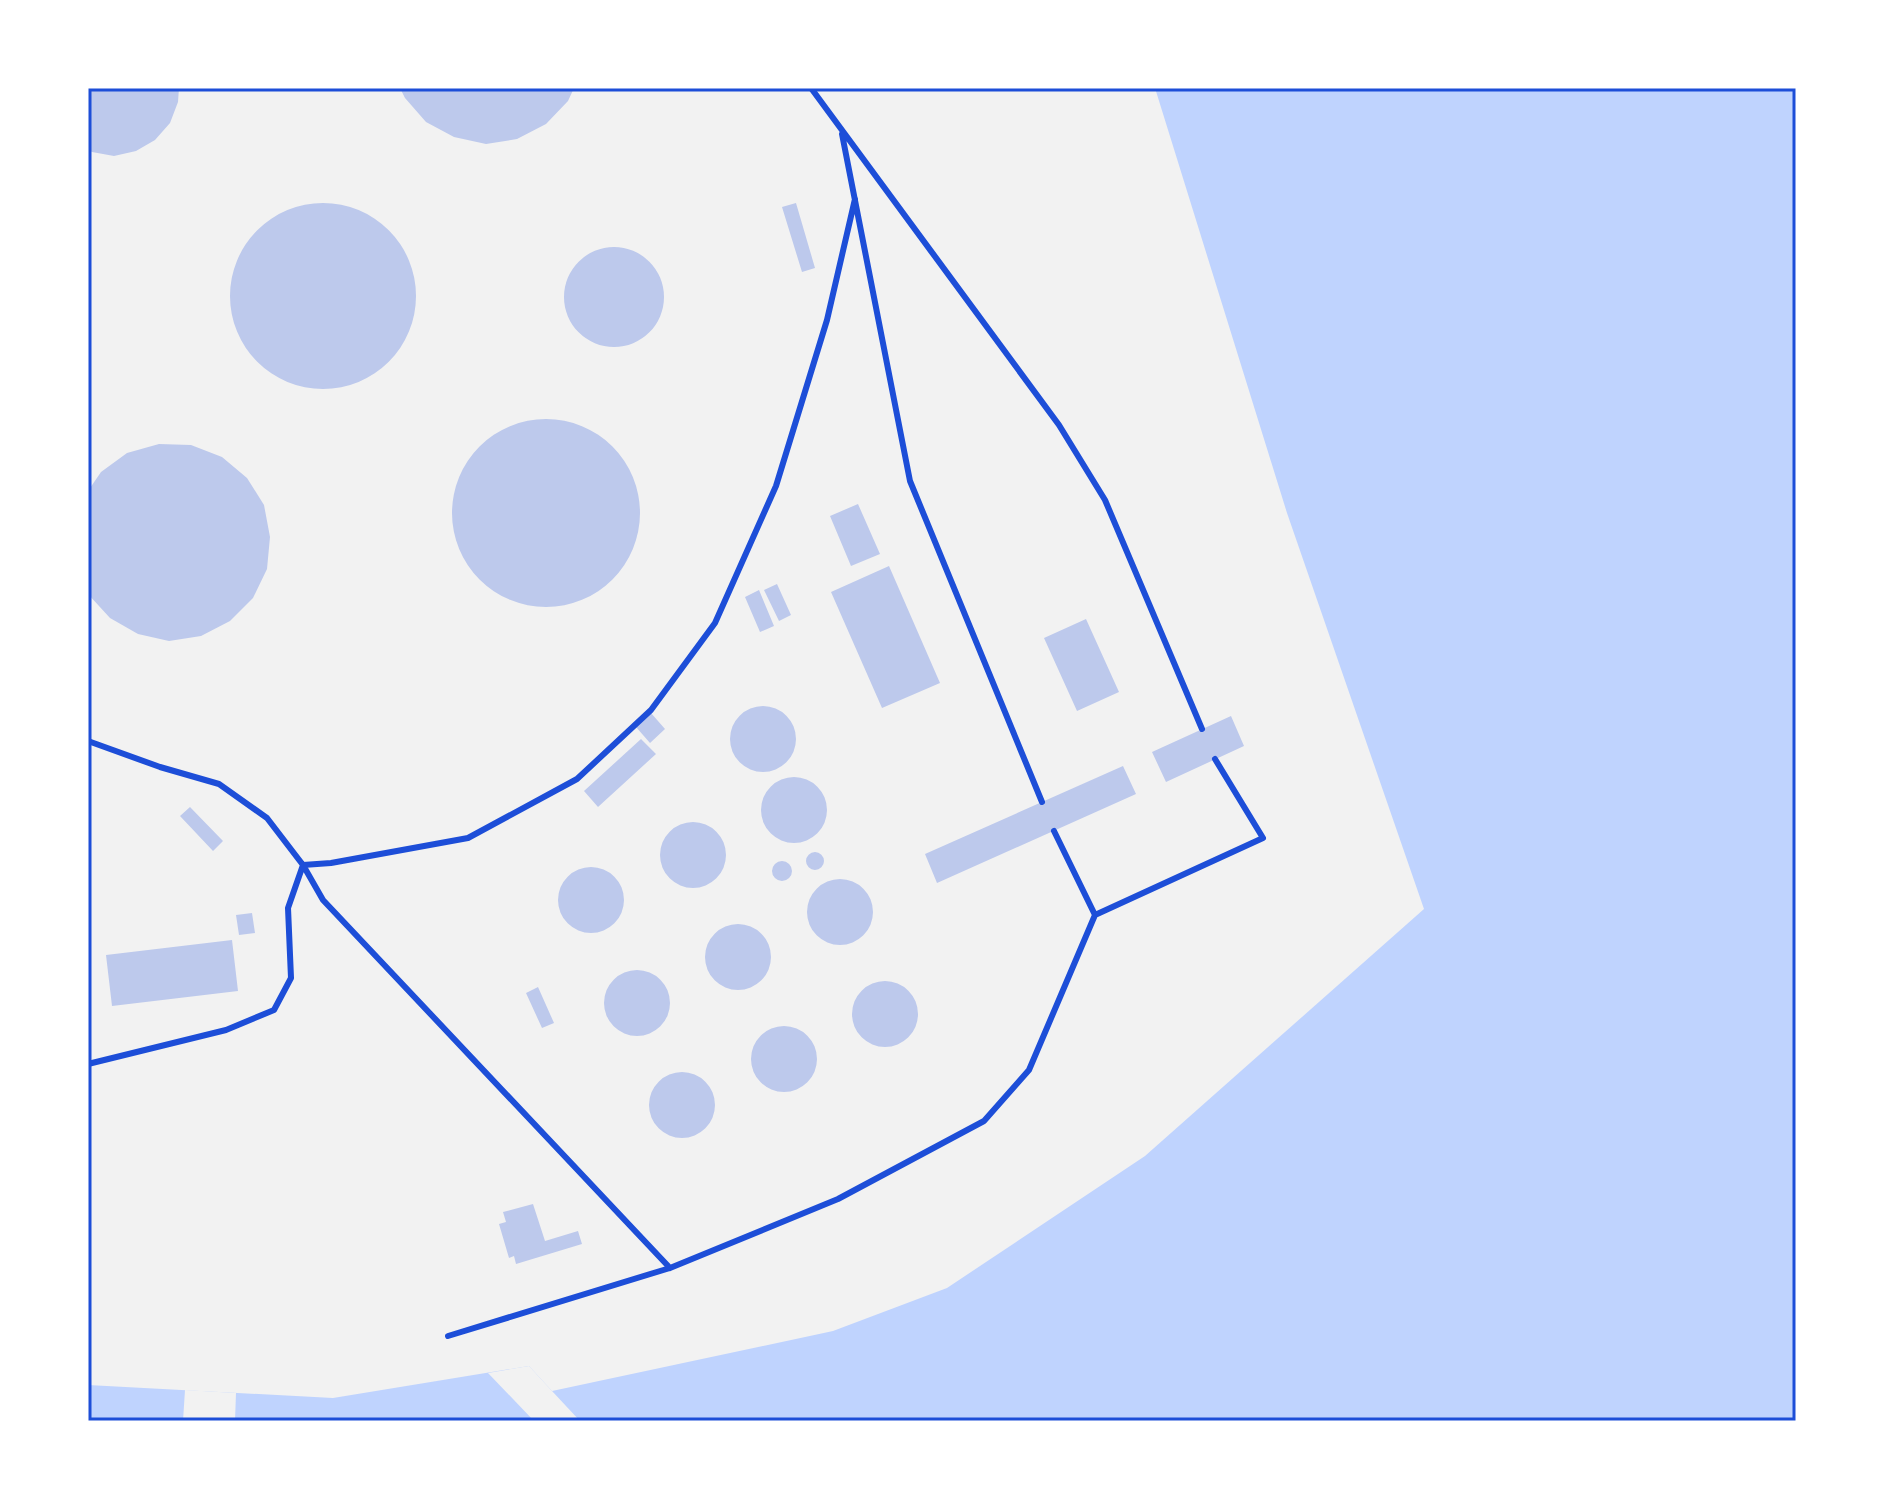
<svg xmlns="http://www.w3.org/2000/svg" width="1884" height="1509" font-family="Ubuntu,sans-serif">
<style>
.water{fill:#bfd3fe}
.pier{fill:#f2f2f2}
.building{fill:#bdc9ec}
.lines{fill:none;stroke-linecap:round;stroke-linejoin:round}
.service{stroke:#1d4ed8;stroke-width:6}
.neatline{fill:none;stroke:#1d4ed8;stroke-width:3}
</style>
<rect width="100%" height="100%" fill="#f2f2f2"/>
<!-- water -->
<path class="water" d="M1155,88H1796V1421H88V1385L333,1398L529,1366L552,1391L833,1331L947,1288L1145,1156L1424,909L1287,513Z"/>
<!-- pier -->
<path class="pier" d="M529,1366L552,1391L580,1421H534L488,1373Z
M185,1390L236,1393L235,1421H183Z"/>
<!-- building -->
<path class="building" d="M88,88H179L178,102L170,123L155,140L136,151L114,156L92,152L88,150Z
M400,88H574L568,101L546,124L517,139L486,144L454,137L426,122L405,98Z
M230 296a93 93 0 1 1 186 0a93 93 0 1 1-186 0Z
M796,203L815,268L802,272L782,207Z
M564 297a50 50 0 1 1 100 0a50 50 0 1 1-100 0Z
M452 513a94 94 0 1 1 188 0a94 94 0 1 1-188 0Z
M159,444L191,445L222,457L247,478L264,505L270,537L267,569L253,598L230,621L201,636L169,641L138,634L110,618L88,594V491L101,472L127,453Z
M858,504L880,554L851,566L830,516Z
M889,566L940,683L882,708L831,592Z
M777,584L791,615L779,621L764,590Z
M759,590L774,626L760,632L745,597Z
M1086,619L1119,692L1077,711L1044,638Z
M730 739a33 33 0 1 1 66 0a33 33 0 1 1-66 0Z
M651,713L665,729L650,743L636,727Z
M1231,716L1244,746L1166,782L1152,752Z
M641,739L656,754L598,807L584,791Z
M1123,766L1136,794L937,883L925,854Z
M761 810a33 33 0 1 1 66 0a33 33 0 1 1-66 0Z
M190,807L223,841L213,851L180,816Z
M660 855a33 33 0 1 1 66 0a33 33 0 1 1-66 0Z
M806 861a9 9 0 1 1 18 0a9 9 0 1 1-18 0Z
M772 871a10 10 0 1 1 20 0a10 10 0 1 1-20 0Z
M558 900a33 33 0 1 1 66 0a33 33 0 1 1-66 0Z
M807 912a33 33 0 1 1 66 0a33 33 0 1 1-66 0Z
M252,913L255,933L239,935L236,915Z
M705 957a33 33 0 1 1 66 0a33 33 0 1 1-66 0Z
M232,940L238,991L112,1006L106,955Z
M604 1003a33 33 0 1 1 66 0a33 33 0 1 1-66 0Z
M852 1014a33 33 0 1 1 66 0a33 33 0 1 1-66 0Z
M538,987L554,1023L542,1028L526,993Z
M751 1059a33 33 0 1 1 66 0a33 33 0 1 1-66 0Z
M649 1105a33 33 0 1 1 66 0a33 33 0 1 1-66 0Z
M533,1204L545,1241L578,1231L582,1244L516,1264L514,1256L509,1258L499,1224L506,1222L503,1212Z"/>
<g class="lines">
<!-- service -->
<path class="service" d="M811,88L1059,425L1105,500L1202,729
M842,134L910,481L1042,802
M88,741L160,767L219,784L267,818L303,865L323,900L670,1268
M1054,831L1095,915L1263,838L1215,759
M303,865L331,863L468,838L577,779L651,710L715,623L776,486L827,320L855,199
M88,1064L226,1030L274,1010L291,978L288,908L303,865
M448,1336L670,1268L838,1199L984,1121L1029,1070L1095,915"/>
</g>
<!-- border -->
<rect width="1884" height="1509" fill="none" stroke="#ffffff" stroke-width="180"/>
<rect x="90" y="90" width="1704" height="1329" class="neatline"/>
</svg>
